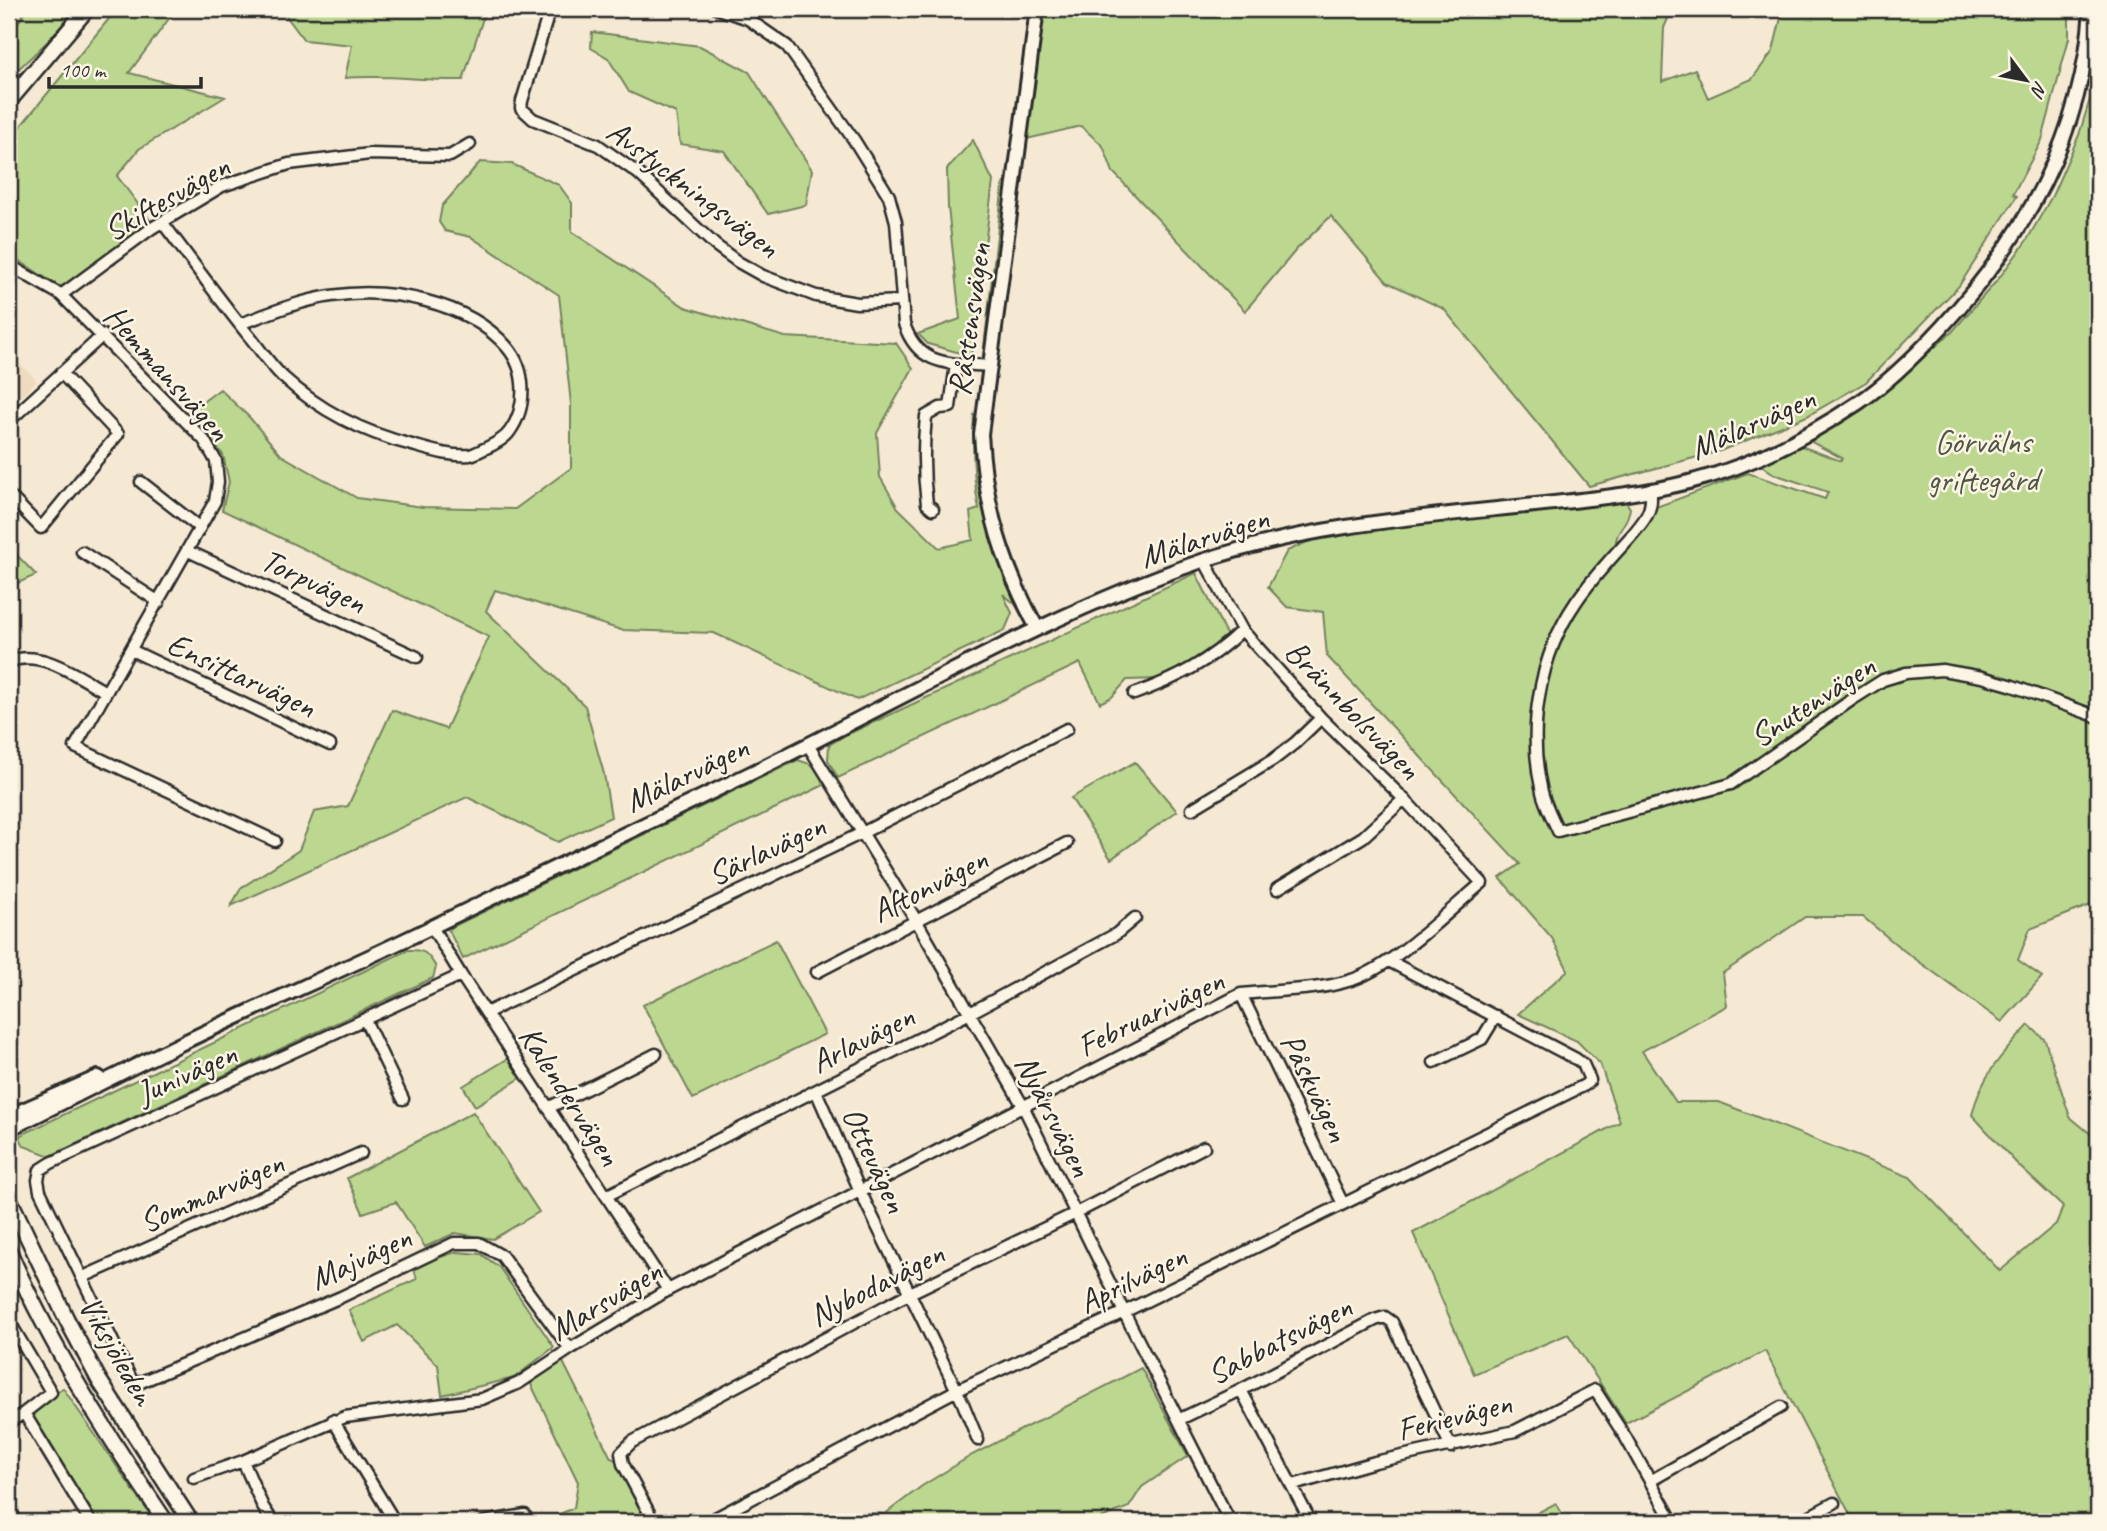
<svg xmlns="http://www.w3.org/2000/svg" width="2107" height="1531" font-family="Caveat,sans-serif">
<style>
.built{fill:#eedbbf}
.green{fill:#bcd890;stroke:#74825e;stroke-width:2}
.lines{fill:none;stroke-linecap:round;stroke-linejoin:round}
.minor-casing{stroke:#2b2b2b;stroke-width:15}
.tertiary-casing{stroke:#2b2b2b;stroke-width:18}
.secondary-casing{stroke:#2b2b2b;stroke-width:19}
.minor{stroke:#fcf5e5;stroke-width:10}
.tertiary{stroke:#fcf5e5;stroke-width:12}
.secondary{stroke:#fcf5e5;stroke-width:14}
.labels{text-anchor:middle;stroke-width:5;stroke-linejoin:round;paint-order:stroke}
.street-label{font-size:33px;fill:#2b2b2b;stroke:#fcf5e5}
.park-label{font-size:33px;fill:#4f5644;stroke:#fcf5e5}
</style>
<rect width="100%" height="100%" fill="#f6e9d4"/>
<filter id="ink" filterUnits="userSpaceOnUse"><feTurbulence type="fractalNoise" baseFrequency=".0143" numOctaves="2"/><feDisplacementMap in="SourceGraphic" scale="14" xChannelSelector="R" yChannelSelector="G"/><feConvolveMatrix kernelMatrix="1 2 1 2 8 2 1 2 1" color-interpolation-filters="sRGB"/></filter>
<g filter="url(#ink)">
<!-- built -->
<path class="built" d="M21,364L37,381L9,409V369Z"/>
<!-- green -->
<path class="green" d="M26,9H76L47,42L9,78V28L20,20Z
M117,9H176L129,73L225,97L139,149L117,176L150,220L71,285L58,286L9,254V140Z
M281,9H486L463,80C423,81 385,74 345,78L352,45L304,40Z
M1045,9H1672L1664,28L1662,82L1695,69L1708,98L1752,79L1773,51L1783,9H2069V38L2042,140L2013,194L2017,196L1959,286L1866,382L1807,416L1720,451L1589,486L1444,309L1387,282L1331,216L1296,250L1245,311L1113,172L1103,146L1081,126L1023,140Z
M592,32L700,46L749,72L812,170L806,205L768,214L724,151L680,144L676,113L629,92L608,58L591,48Z
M2098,73V902L2030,929L2018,960L2042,977L2002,1022L1903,950L1863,917H1805L1723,973L1727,1006L1642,1051L1676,1102H1719L1910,1177L2000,1271L2056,1224L2063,1207L2019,1166L1972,1115C1981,1076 2002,1054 2029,1025L2045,1040L2070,1117L2098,1140V1522H1854L1765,1351L1626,1423L1568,1334L1474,1374L1413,1233L1620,1122L1600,1064L1577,1041L1518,1014L1568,970L1552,938L1500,878L1520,864L1327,656L1323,612L1287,607L1268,587L1287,551L1314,539L1544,507L1624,499L1630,508C1628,524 1618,528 1616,541L1638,537L1647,516L1656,507L1748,473L1825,499L1828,492L1774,474L1760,464L1801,446L1841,461L1842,458L1802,437L1899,379L1952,332L1999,278L2027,240L2052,196L2079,135Z
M973,140L993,181L971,356L928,344L918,334L960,319L948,207L947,169Z
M480,162L512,164L559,185L572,203V232L685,307L785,337L896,343L913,368L877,433L880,477L898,508L939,548L973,540L970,512L979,509C973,478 972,446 974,415L981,416L979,466L1026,624L1015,604L1003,594L1012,613L1005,630L857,700L714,633L621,630L495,590L486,611L585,706L604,774L611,817L558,842L467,797L231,906L241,888L299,850L314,812L348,806L392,710L446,729L489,637L222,510L229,482L223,455L188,413L220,389L250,418L281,455L357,498L423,507L515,509L571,468V404L559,295L471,237L445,231L439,222L442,206Z
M1009,180L988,351L983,356L1003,184Z
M9,547L36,575L9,587Z
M1196,573L1227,636L1204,654L1159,679L1127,680L1112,697L1100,703L1080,663L838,778L828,760L829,745L844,736Z
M798,760L813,765L826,784L463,959L448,929Z
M1135,762L1177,811L1111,859L1071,798Z
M776,940L825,1034L693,1099L643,1005Z
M408,950C425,949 428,954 436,967L433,978L50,1156L24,1146L19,1136Z
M509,1058L521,1078L475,1106L463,1086Z
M473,1112L539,1212L493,1239L455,1233L425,1247L396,1202L363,1213L347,1178Z
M456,1252L481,1254L499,1267L554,1347L514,1378L442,1395L438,1365L397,1325L364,1342L349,1310L417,1279L413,1266Z
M562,1360L611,1458L616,1460L646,1522H540L574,1508L578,1482L530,1382Z
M1141,1368L1188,1456L1142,1487L1129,1507L1101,1518L1099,1522H840L858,1513L885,1514L922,1486L972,1455Z
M63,1388L155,1522H104L100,1516L93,1519L26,1415Z
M1556,1503L1567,1522H1520Z"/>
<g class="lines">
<defs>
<path id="minor" d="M550,9L522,101L521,108L533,119L598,145L639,174L715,245L738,262L763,276L816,296L857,303L901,301
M718,9L748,19L787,46L854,140L889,196L896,222L904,324C919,368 951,363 990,366
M162,222C191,260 219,299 249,336C260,349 270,365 283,377C319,410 365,433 412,445C430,450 451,457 470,455C474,454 480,451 484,449C493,445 505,439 510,431C527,407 527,370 507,347C467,301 389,287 331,296C299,301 270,313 240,324
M9,265L61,295L204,440L216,461L218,482L215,501L75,747L275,841
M61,295L152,228L222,186L289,164L370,154L450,156L470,144
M9,421L103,335
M141,482L200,528
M1650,489C1652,498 1651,507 1647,515C1641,526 1632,535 1624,544C1607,563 1590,581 1576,602C1539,656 1527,729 1542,792C1545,805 1553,819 1558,831L1731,784L1853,699L1883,680L1906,673L1942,670L1982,677L2010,685L2098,717
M9,495L41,528L118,434L61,373
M933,509L927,504C923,474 923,446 926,416L940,408L950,407L956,364
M188,551L417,657
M82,552L159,602
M131,650L330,745
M9,662C41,648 78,677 106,692
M1134,694C1176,679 1210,661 1242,630
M808,745L916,920L1023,1106L1124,1312L1230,1522
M1192,809L1273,760L1295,743L1321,718
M1277,889L1363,837L1404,799
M432,927L461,975L668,1290
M817,972L1067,843
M461,975L51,1163L40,1170L38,1180L40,1191L134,1385L341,1297L454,1243H479L502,1256L570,1349
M1241,994L1343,1204
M486,1013L862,833L1067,729
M365,1020L403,1099
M1434,1062L1482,1039L1496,1016
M816,1091L860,1191L962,1401L978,1440
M548,1108L656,1054
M606,1196L970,1013L1116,934L1135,918
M83,1277L361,1153
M9,1321L51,1392L24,1413
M1241,1390L1311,1522
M1180,1419L1241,1390L1375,1320L1385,1317L1392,1322L1451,1447
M333,1420L395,1522
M9,1422L24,1413L90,1521L88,1522
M243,1461L263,1507L273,1522
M194,1478L243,1461L345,1417L482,1399L519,1383L570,1349L668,1290L1241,994C1276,990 1315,991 1348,981C1392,969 1447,912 1482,883L1404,799L1321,718L1242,630L1204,560
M1650,1481L1781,1407
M1293,1485L1375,1462L1515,1431L1595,1390L1626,1438L1673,1522
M9,1509L17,1522
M484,1522L525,1515
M654,1522L623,1464L621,1453L632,1442L910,1293L1076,1213L1204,1147
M708,1522L957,1390L1124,1312L1585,1085L1590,1080L1583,1064L1576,1059L1389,961
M1799,1522L1834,1503"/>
<path id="tertiary" d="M1037,9L981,434C985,508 1002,563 1037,628
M9,1116L98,1077
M9,1129C64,1102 120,1073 176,1046C254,1008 334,974 413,936C525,882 637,828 749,774C898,702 1042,616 1199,562C1312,523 1436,516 1554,503C1600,498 1645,493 1689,482C1749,467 1807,437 1858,403C1888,383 1916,355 1941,328C2025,237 2083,135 2091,9"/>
<path id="secondary" d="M9,101L87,9
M9,1198L67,1320L99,1380L191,1522
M9,1251C50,1346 108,1436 166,1522"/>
</defs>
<!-- minor casing -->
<use href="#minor" class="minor-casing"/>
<!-- tertiary casing -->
<use href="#tertiary" class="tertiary-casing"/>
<!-- secondary casing -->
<use href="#secondary" class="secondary-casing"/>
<!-- minor -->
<use href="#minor" class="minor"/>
<!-- tertiary -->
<use href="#tertiary" class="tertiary"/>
<!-- secondary -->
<use href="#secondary" class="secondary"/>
</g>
</g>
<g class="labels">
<!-- street labels -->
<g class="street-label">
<text transform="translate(694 188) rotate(37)" y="12">Avstyckningsvägen</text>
<text transform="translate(166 197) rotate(-30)" y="12">Skiftesvägen</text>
<text transform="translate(968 319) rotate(-82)" y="12">Råstensvägen</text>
<text transform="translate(168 372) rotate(48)" y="12">Hemmansvägen</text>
<text transform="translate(1752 422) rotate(-24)" y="12">Mälarvägen</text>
<text transform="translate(1204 536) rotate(-18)" y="12">Mälarvägen</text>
<text transform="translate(314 580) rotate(25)" y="12">Torpvägen</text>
<text transform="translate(242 674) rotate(25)" y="12">Ensittarvägen</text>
<text transform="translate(1812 700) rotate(-33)" y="12">Snutenvägen</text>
<text transform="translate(1354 709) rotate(46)" y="12">Brännbolsvägen</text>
<text transform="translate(686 773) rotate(-26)" y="12">Mälarvägen</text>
<text transform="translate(766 849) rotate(-25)" y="12">Särlavägen</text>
<text transform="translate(929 884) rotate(-27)" y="12">Aftonvägen</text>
<text transform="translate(1150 1012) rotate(-26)" y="12">Februarivägen</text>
<text transform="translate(862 1038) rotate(-27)" y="12">Arlavägen</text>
<text transform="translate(186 1072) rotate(-24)" y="12">Junivägen</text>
<text transform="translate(1316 1087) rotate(64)" y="12">Påskvägen</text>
<text transform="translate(571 1095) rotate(57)" y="12">Kalendervägen</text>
<text transform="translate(1055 1115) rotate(63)" y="12">Nyårsvägen</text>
<text transform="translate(876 1159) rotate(65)" y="12">Ottevägen</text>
<text transform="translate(211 1191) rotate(-24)" y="12">Sommarvägen</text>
<text transform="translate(360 1257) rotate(-25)" y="12">Majvägen</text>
<text transform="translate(1132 1278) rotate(-26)" y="12">Aprilvägen</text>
<text transform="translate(876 1283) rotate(-27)" y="12">Nybodavägen</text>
<text transform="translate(605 1299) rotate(-31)" y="12">Marsvägen</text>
<text transform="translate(1279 1339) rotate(-27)" y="12">Sabbatsvägen</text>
<text transform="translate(118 1350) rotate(60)" y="12">Viksjöleden</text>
<text transform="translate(1454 1415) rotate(-14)" y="12">Ferievägen</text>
</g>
<!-- park labels -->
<g class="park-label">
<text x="1983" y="453">Görvälns<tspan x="1983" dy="38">griftegård</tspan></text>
</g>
</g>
<!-- margin -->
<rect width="2107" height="1531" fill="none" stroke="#fcf5e5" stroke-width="35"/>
<rect x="18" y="18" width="2072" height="1496" fill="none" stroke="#2b2b2b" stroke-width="2.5" filter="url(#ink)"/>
<!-- north arrow -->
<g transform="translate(2026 80) rotate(122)" stroke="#fcf5e5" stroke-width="5" paint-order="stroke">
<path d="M0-5L12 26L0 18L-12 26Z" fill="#2b2b2b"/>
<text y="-10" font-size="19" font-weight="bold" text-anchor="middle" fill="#2b2b2b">N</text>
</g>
<!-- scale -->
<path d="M49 77v10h152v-10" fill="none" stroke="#2b2b2b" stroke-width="3.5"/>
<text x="60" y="77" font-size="21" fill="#2b2b2b" stroke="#fcf5e5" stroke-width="5" paint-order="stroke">100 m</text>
</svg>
